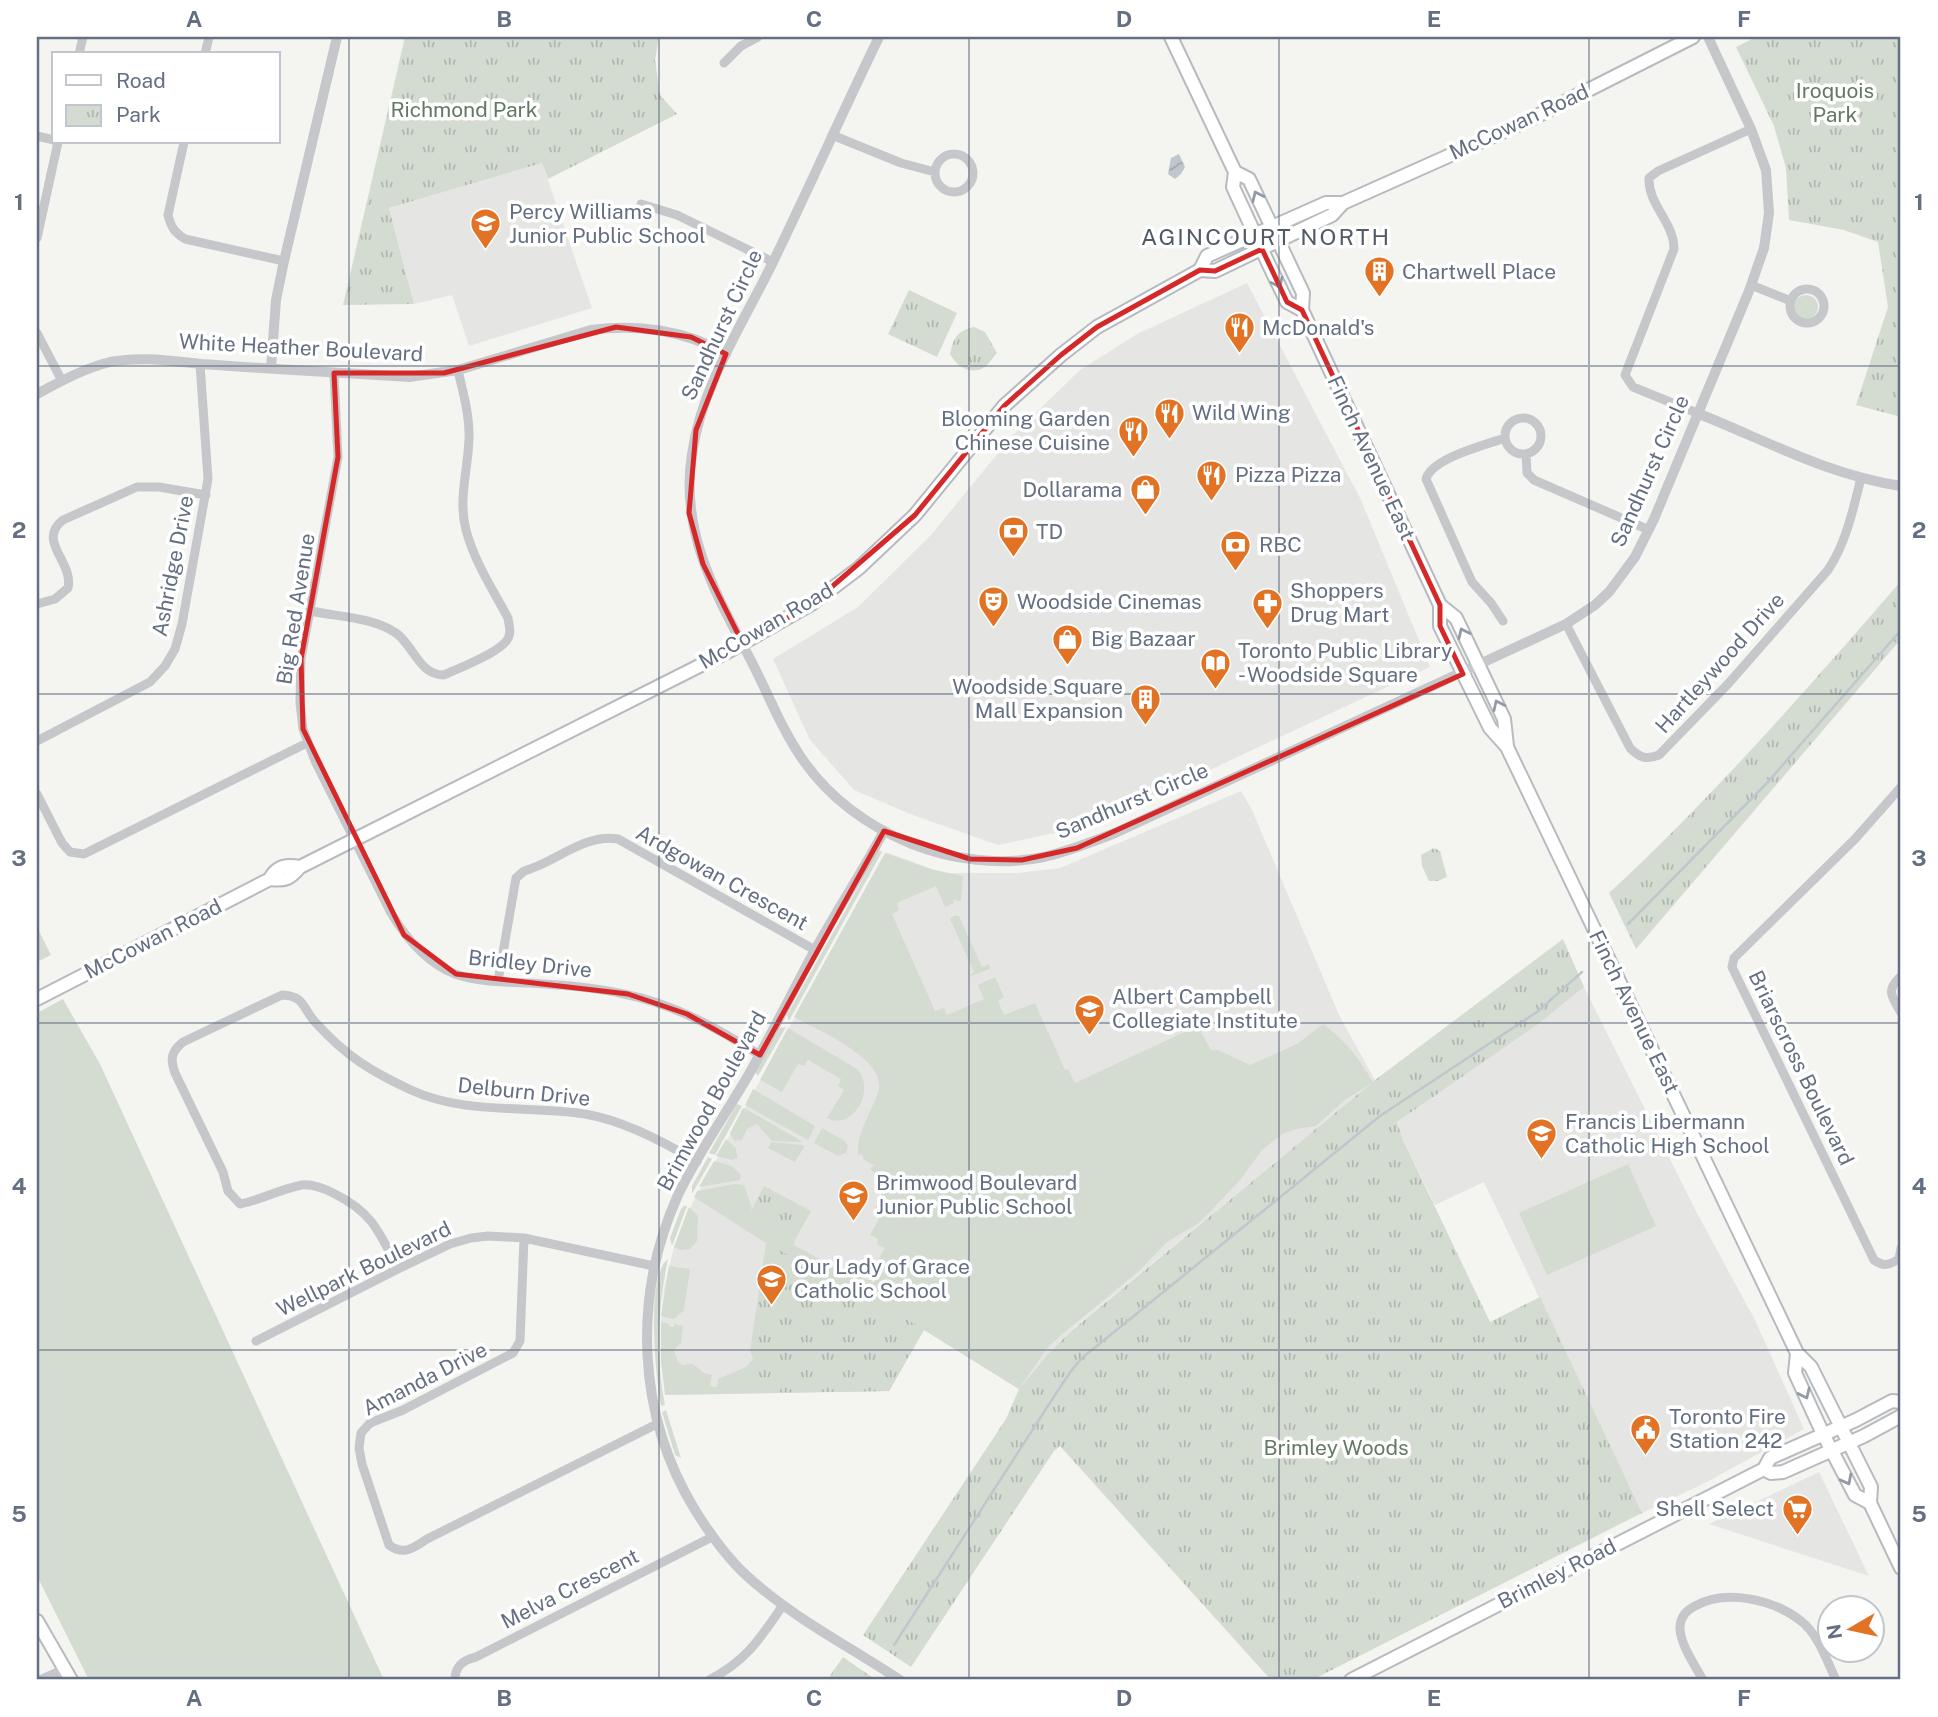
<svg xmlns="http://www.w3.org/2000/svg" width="1938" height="1717" font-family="'Public Sans',sans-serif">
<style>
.built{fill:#e5e5e4}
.green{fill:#d4dcd2}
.park{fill:url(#park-tufts)}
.water{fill:url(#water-waves)}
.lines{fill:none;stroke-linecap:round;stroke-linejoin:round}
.stream{stroke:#bfc7cd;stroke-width:2.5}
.secondary-casing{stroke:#b7babf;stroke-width:16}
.minor{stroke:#c5c7cb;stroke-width:9}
.tertiary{stroke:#c5c7cb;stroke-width:10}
.secondary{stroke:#fff;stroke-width:12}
.oneway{stroke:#929aa8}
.marked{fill:none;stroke:#d62828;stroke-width:5;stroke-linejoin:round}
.grid{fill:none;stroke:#646f82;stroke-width:2;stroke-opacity:0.55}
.labels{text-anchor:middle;stroke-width:7;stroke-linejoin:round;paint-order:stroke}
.park-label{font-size:21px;fill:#637963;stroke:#fff}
.street-label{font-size:21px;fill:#646f82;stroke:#fff}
.poi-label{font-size:21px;fill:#646f82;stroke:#fff;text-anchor:start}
.neighbourhood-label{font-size:23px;letter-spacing:2px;fill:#525a67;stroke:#fff}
.neatline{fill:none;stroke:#646f82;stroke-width:2.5}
.grid-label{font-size:23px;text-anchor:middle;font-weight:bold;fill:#646f82}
</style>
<defs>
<pattern id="park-tufts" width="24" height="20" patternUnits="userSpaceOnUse" patternTransform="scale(1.75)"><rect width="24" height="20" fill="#d4dcd2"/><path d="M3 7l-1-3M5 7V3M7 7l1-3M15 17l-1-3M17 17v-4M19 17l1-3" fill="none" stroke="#b0b7b0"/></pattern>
<pattern id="water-waves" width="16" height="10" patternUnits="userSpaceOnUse" patternTransform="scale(1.75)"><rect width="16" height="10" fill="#bfc7cd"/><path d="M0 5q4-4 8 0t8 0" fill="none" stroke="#9fa6ac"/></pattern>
</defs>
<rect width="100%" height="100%" fill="#f4f5f1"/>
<!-- built -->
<path class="built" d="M542,163L592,308L469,346L452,295L414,304L389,208Z
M1247,283L1361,500L1430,667L1092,825L998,845L910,814L854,790L810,740L773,659L858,607L931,535L1012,436L1080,370L1137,334Z
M1241,791L1252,810L1339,1015L1375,1080L1071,1330L1048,1354L1019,1389L924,1330L889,1391L670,1395L661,1362V1322L664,1289L674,1247L694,1200L886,852L943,873H1018L1060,868Z
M1584,987L1698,1215L1755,1320L1804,1429L1705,1483L1642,1513L1484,1182L1435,1205L1403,1140L1397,1122L1537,1025Z
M1819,1472L1869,1576L1709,1524Z"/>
<!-- green -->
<path class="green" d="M1794 307a12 12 0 1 1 24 0a12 12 0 1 1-24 0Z
M879,850L882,852L789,1021L787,1015Z
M885,853L930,869L963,876L961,901L953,900L954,903L945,907L936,886L897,903L899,910L892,914L935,1011L944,1008L947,1015L984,999L978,985L995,977L1004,997L998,1001L1004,1015L1035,1003L1065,1070L1068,1069L1075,1083L1193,1028L1195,1032L1200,1030L1211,1050H1218L1250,1065L1297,1044L1323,1024C1347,1042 1358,1057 1373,1082L1345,1100L1316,1126L1296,1129L1282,1134L1262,1150L1240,1180L1209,1213L1197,1224L1167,1242L1139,1271L1061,1335L1048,1347L1019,1389L924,1330L889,1391L665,1395L661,1362V1322L669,1324L670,1327H674V1324L683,1326L681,1343L674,1350L678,1362L682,1365L693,1364L704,1373L712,1375L710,1386L717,1387L718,1379L746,1367L752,1375L820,1274L766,1243L694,1197L697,1191L735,1184L744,1185L752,1208L749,1215L795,1240L794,1245L856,1279L859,1276L869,1281L875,1269L865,1263L867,1262L877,1268V1272L871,1282L873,1283L881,1271L884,1273L885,1272L876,1264L885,1248L877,1244L878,1239L870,1235L881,1215L874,1210C885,1191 888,1184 870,1169L874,1165L864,1160L862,1154L858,1155C857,1131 870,1115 878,1093C890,1060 817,1030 794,1017Z
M953,916H959L982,967L989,964L990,969L968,977L974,972L950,919Z
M37,927L51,955L37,962Z
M63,999L100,1064L384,1680H89L37,1576V1013Z
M786,1027L758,1076L755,1072L780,1028Z
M788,1028L857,1069C877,1090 852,1132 827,1118L844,1090L838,1086L841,1079L808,1060L804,1066L798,1064L782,1092L760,1080Z
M753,1089L815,1126L808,1140L745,1105Z
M737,1104L742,1106L715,1155L709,1153Z
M743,1108H744L803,1142L772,1141L757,1124L747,1129L742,1140L734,1141L730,1133Z
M822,1128L845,1141L848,1146L846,1153L838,1156L814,1143Z
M726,1139L736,1148L737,1158L732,1160L716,1156Z
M771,1142L802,1145L805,1146L795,1162L768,1148Z
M708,1157L712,1159L692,1194V1186Z
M714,1161L732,1166L741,1175L740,1180L699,1187Z
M1628,1164L1656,1226L1547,1275L1519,1213Z
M684,1206H687L672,1246L670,1238L681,1209Z
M689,1207L698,1216L697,1241L690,1249L681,1250L674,1247Z
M668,1259C658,1308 655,1355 665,1405L661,1406C656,1379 645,1275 668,1259Z
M669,1266L690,1269L684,1310L674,1319L661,1316Z
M666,1410L681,1458L675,1455L662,1412Z"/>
<!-- park -->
<path class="park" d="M405,37H659L655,60L660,95L677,114L548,179L542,163L389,208L414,304L343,305Z
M1756,37H1901V417L1856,405L1888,307L1878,242L1844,230L1789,220L1786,168L1774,126L1736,47Z
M909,290L957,313L937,357L888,334Z
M974,327L985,332L997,353C993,357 989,364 985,367C971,376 956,366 950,354C954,337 957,331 974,327Z
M1901,581V639L1636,949L1609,893C1714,796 1807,689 1901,581Z
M1434,848L1440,851L1447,877L1438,881H1429L1422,866L1421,855Z
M1563,939L1584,987L1537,1025L1397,1122L1403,1140L1490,1322L1540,1297L1642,1513L1312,1680H1271L1060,1446L1054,1451L911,1667L863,1635L1006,1419L1019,1389L1048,1354L1071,1331L1375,1080Z
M764,1186L811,1211L795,1240L749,1215Z
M766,1243L924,1329L889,1391L752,1393L751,1375L746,1367L753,1359L750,1351Z
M843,1657L876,1680H827Z"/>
<!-- water -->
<path class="water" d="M1179,154L1185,167L1181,174L1175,179L1168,174L1171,158Z"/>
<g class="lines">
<!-- stream -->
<path class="stream" d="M1628,924L1766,784L1901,630
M894,1645L1053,1398L1071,1371L1082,1358L1380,1116L1537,1012L1582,972"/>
<defs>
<path id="secondary" d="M1171,37L1235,172L1233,187L1269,265L1287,302L1302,310
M1235,172L1249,179L1303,293L1302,310L1440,605V626L1490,728L1507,747L1797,1353L1811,1367L1871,1487L1870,1503L1901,1568
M1200,270L1215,271L1332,215L1343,203L1529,120L1693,37
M1440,605L1456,618L1504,719L1507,746
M270,879C285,881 290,879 300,867L729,651L813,603L859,568L915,515L1004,406L1061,355L1097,327L1200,270L1207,256L1326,203H1343
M37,999L270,879C276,866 286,864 300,867
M1797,1353L1795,1373L1823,1434L1855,1495L1870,1503
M1764,1469L1771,1473L1783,1472L1864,1436L1901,1416
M37,1621L71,1680
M1351,1680L1764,1469L1770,1458L1856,1420L1892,1401L1901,1402"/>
</defs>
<!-- secondary casing -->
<use href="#secondary" class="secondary-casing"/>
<!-- minor -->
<path class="minor" d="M79,54L83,37
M205,54L209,37
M724,63L741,46L758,37
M832,135L901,163L935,172
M37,136L54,140
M184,142L168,215C171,227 174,232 185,239L284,261
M935 173a19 19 0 1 1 38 0a19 19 0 1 1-38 0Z
M641,204L677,215L773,262
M37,238L58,142
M1751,285L1791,301
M1790 306a17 17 0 1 1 34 0a17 17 0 1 1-34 0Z
M37,333L62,381
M334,373L338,457L301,659L300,703L303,729L315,761L391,913C406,938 426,963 455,974C478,982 505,982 529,983C561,985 593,987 624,994C674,1004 717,1028 760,1055
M1697,413L1633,387L1625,375L1674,249C1674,222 1648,205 1649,178L1658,171L1751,129
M1505 436a18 18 0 1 1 36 0a18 18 0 1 1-36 0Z
M1526,454L1527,473L1534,480L1649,530
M37,604L55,599L68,588C74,562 36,541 63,520L137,487H159L206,495
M311,611C339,617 372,617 396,633C414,646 419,675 444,675C459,668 499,653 507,640C512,633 509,626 508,618C493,590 474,561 466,530C458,499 468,470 469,439C470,416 463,393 458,370
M1503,621L1491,603L1472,582L1426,479C1432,458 1485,445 1505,438
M1566,624L1630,748C1640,758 1646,760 1659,755L1728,684L1828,570C1846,543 1853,510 1861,478
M37,741L150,682L165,666L175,649L182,624L208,479L200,364
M1901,787L1855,839L1734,958L1732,967L1874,1260C1884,1267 1889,1265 1899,1259L1901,1248
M37,794L62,843L70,852L84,854L307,743
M1901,976C1885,991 1892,996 1901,1013
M498,981L516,878L524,871C554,863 585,833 618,839L815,950
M524,1238L520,1341L513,1353L403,1410L370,1423L361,1433L359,1448L362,1464L389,1545C404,1556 413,1548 427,1539L657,1424
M398,1269C379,1231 372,1212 333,1193C323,1188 313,1184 302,1185C280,1189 261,1200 240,1204L228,1191L223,1172L175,1073C170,1059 171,1052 183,1042L282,995C306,996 302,1009 316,1023C346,1056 370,1071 411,1090C465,1115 527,1105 585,1114C625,1121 663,1141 697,1162
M256,1341L398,1269L450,1244L471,1238L488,1236L524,1238L654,1266
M455,1680C455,1666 463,1660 476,1657L712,1537
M709,1680C746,1661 760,1639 783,1605
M1703,1680C1695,1665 1679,1643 1680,1626C1681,1616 1686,1611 1695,1606C1726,1589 1773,1599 1801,1621C1818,1634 1827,1661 1836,1680"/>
<!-- tertiary -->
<path class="tertiary" d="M879,37C843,111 810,186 774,260C744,322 702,384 692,454C680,529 713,589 747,653C766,688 780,727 803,760C854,834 956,875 1044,857C1069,851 1092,842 1115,833L1566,624L1595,605L1609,592L1635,557L1654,519L1749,291L1764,248L1769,213L1766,170L1751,129L1708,37
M271,368L276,300L284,261L337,37
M37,394C59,382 85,368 110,362C141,356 171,361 201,364C270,369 340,373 409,377L458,370L591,330C637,324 686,330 726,354
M1697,413C1765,440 1828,475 1901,486
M884,831C862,872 837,910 815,950C794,989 774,1029 753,1067C729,1110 699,1151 678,1195C632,1297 637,1415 695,1510C710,1534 726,1557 747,1576C793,1618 849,1646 900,1680
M41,1680L65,1669"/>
<!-- secondary -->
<use href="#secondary" class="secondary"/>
</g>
<!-- one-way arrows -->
<defs><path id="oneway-chevron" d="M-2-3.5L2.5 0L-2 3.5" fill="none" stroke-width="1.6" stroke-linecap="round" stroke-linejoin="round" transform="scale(1.75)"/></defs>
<g class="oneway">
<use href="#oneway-chevron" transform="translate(1257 196) rotate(-115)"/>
<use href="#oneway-chevron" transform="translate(1278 283) rotate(64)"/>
<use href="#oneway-chevron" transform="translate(1463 633) rotate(-115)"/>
<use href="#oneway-chevron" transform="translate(1498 705) rotate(-115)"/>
<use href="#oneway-chevron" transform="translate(1805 1394) rotate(65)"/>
<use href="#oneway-chevron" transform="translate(1847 1480) rotate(62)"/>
</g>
<!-- marked area -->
<path class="marked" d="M1262,249L1287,302L1302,310L1440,605V626L1463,674L1077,848L1022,860L970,859L884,831L760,1055L687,1014L628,994L456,974L404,935L303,729L301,659L338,457L334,373H444L616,327L691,337L726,354L696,430L689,513L703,564L743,644L813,603L915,515L1004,406L1061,355L1097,327L1200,270L1215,271Z"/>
<!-- grid -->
<path class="grid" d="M349,37V1680M659,37V1680M969,37V1680M1279,37V1680M1589,37V1680M37,366H1901M37,694H1901M37,1023H1901M37,1350H1901"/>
<!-- icons -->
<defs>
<symbol id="school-pin" viewBox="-11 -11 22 30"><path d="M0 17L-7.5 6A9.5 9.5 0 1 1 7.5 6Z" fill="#e27224" stroke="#fff"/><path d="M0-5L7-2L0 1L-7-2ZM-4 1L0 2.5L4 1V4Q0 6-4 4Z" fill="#fff"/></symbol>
<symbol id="building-pin" viewBox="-11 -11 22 30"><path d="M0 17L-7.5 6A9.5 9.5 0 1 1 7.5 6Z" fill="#e27224" stroke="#fff"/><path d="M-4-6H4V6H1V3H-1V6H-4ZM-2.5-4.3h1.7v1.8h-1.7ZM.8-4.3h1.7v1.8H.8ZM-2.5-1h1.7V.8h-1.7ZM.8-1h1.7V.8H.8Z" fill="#fff"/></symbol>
<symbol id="restaurant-pin" viewBox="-11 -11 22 30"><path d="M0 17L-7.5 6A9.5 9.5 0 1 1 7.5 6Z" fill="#e27224" stroke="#fff"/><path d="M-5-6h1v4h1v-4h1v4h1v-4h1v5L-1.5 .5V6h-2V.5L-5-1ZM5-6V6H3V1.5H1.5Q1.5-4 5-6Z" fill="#fff"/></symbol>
<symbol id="shop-pin" viewBox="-11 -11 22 30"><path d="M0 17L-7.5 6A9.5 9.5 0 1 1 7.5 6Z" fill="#e27224" stroke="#fff"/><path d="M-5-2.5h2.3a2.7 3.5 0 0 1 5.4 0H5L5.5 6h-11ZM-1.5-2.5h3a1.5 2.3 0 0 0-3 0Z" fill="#fff"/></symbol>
<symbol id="bank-pin" viewBox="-11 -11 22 30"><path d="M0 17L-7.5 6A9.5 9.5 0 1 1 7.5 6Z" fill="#e27224" stroke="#fff"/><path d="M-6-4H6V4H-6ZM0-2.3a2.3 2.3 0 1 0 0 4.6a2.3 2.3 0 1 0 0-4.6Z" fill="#fff"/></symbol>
<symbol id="theatre-pin" viewBox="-11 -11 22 30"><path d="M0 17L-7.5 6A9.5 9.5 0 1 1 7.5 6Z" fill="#e27224" stroke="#fff"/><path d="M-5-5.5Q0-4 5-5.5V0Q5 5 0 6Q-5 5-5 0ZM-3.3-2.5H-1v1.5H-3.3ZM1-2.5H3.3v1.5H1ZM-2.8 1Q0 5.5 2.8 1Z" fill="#fff"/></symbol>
<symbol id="pharmacy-pin" viewBox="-11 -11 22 30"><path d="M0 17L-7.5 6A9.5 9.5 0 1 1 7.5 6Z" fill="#e27224" stroke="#fff"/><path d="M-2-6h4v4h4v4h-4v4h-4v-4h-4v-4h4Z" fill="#fff"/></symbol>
<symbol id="library-pin" viewBox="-11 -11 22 30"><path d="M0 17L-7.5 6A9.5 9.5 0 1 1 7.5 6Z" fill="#e27224" stroke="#fff"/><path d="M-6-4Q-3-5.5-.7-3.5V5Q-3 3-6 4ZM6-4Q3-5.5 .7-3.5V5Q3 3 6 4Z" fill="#fff"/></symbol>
<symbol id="civic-pin" viewBox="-11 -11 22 30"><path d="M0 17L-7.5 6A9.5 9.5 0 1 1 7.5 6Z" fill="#e27224" stroke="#fff"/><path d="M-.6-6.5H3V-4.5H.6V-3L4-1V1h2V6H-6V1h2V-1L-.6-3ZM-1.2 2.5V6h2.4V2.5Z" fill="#fff"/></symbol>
<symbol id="supermarket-pin" viewBox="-11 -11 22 30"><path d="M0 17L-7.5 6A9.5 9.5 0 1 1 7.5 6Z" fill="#e27224" stroke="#fff"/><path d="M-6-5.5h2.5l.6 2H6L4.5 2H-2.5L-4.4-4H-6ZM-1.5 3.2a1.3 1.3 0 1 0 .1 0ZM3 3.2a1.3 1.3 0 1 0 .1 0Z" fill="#fff"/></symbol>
</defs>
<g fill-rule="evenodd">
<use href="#school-pin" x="468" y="206" width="35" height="47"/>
<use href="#building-pin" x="1362" y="254" width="35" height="47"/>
<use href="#restaurant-pin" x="1222" y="310" width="35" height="47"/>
<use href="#restaurant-pin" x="1152" y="396" width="35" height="47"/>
<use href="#restaurant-pin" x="1116" y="414" width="35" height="47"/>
<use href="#restaurant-pin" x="1194" y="458" width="35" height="47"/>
<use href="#shop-pin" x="1128" y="472" width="35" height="47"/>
<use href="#bank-pin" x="996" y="514" width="35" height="47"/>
<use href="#bank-pin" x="1218" y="528" width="35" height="47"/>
<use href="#theatre-pin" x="976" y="584" width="35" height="47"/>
<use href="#pharmacy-pin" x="1250" y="586" width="35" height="47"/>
<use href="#shop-pin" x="1050" y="622" width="35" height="47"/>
<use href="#library-pin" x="1198" y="646" width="35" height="47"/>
<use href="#building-pin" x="1128" y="682" width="35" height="47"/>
<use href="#school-pin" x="1072" y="992" width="35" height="47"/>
<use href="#school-pin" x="1524" y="1116" width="35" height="47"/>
<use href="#school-pin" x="836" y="1178" width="35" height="47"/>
<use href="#school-pin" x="754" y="1262" width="35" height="47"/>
<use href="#civic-pin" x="1628" y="1412" width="35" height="47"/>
<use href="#supermarket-pin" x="1780" y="1492" width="35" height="47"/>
</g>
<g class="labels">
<!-- park labels -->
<g class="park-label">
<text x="1835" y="98">Iroquois<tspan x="1835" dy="24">Park</tspan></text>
<text x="464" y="117">Richmond Park</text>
<text x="1336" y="1455">Brimley Woods</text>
</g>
<!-- street labels -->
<g class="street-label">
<text transform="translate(1519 122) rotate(-25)" y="7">McCowan Road</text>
<text transform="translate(722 325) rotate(-65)" y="7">Sandhurst Circle</text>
<text transform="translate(301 348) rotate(3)" y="7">White Heather Boulevard</text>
<text transform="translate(1371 458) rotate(65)" y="7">Finch Avenue East</text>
<text transform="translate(1650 471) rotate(-66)" y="7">Sandhurst Circle</text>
<text transform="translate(173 566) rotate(-79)" y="7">Ashridge Drive</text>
<text transform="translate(296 609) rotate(-81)" y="7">Big Red Avenue</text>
<text transform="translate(766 626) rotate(-30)" y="7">McCowan Road</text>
<text transform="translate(1720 663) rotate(-48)" y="7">Hartleywood Drive</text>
<text transform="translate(1132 801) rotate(-23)" y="7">Sandhurst Circle</text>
<text transform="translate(722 878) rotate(29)" y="7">Ardgowan Crescent</text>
<text transform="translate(153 939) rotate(-27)" y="7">McCowan Road</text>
<text transform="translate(530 964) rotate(6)" y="7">Bridley Drive</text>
<text transform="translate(1634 1012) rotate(64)" y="7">Finch Avenue East</text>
<text transform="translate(1801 1068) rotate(64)" y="7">Briarscross Boulevard</text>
<text transform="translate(524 1092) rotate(6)" y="7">Delburn Drive</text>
<text transform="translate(712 1101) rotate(-61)" y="7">Brimwood Boulevard</text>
<text transform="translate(364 1269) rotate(-26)" y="7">Wellpark Boulevard</text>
<text transform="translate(425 1379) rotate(-27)" y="7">Amanda Drive</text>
<text transform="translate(1557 1574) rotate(-27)" y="7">Brimley Road</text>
<text transform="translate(570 1589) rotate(-27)" y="7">Melva Crescent</text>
</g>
<!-- poi labels -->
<g class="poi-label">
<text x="509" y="219">Percy Williams<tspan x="509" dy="24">Junior Public School</tspan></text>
<text x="1402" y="279">Chartwell Place</text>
<text x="1262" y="335">McDonald's</text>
<text x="1192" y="420">Wild Wing</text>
<text x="1110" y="426" text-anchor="end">Blooming Garden<tspan x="1110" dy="24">Chinese Cuisine</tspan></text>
<text x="1235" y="482">Pizza Pizza</text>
<text x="1122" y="497" text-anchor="end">Dollarama</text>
<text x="1036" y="539">TD</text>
<text x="1259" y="552">RBC</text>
<text x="1290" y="598">Shoppers<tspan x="1290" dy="24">Drug Mart</tspan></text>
<text x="1017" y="609">Woodside Cinemas</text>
<text x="1091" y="646">Big Bazaar</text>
<text x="1238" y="658">Toronto Public Library<tspan x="1238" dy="24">- Woodside Square</tspan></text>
<text x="1123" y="694" text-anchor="end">Woodside Square<tspan x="1123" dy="24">Mall Expansion</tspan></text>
<text x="1112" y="1004">Albert Campbell<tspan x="1112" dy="24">Collegiate Institute</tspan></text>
<text x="1565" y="1129">Francis Libermann<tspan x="1565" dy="24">Catholic High School</tspan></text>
<text x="876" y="1190">Brimwood Boulevard<tspan x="876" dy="24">Junior Public School</tspan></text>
<text x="794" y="1274">Our Lady of Grace<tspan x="794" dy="24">Catholic School</tspan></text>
<text x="1669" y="1424">Toronto Fire<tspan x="1669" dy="24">Station 242</tspan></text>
<text x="1774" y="1516" text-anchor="end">Shell Select</text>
</g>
<!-- neighbourhood labels -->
<g class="neighbourhood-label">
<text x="1266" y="245">AGINCOURT NORTH</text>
</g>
</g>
<!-- border -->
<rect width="1938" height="1717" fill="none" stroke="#ffffff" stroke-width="77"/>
<!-- legend -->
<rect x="52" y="52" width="228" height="91" fill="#ffffff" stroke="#c1c5cd" stroke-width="2"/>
<rect x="66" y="75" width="35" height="10" fill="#ffffff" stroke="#c1c5cd" stroke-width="2"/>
<text x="116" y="88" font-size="21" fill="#646f82">Road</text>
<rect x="66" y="105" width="35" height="21" fill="url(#park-tufts)" stroke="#c1c5cd" stroke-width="2"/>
<text x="116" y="122" font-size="21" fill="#646f82">Park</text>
<!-- north arrow -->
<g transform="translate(1851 1629) rotate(261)"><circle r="33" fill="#ffffff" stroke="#c1c5cd" stroke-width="2"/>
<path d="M0-5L12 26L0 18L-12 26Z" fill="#e27224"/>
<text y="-10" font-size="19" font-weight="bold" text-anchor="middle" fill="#646f82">N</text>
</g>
<rect x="38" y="38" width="1861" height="1640" class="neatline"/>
<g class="grid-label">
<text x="194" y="27">A</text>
<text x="504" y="27">B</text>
<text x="814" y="27">C</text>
<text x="1124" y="27">D</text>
<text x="1434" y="27">E</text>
<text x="1744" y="27">F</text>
<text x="19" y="210">1</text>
<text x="1919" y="210">1</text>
<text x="19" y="538">2</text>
<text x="1919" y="538">2</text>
<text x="19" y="866">3</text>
<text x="1919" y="866">3</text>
<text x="19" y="1194">4</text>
<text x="1919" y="1194">4</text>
<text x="19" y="1522">5</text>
<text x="1919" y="1522">5</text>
<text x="194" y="1706">A</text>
<text x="504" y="1706">B</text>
<text x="814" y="1706">C</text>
<text x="1124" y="1706">D</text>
<text x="1434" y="1706">E</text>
<text x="1744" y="1706">F</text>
</g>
</svg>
